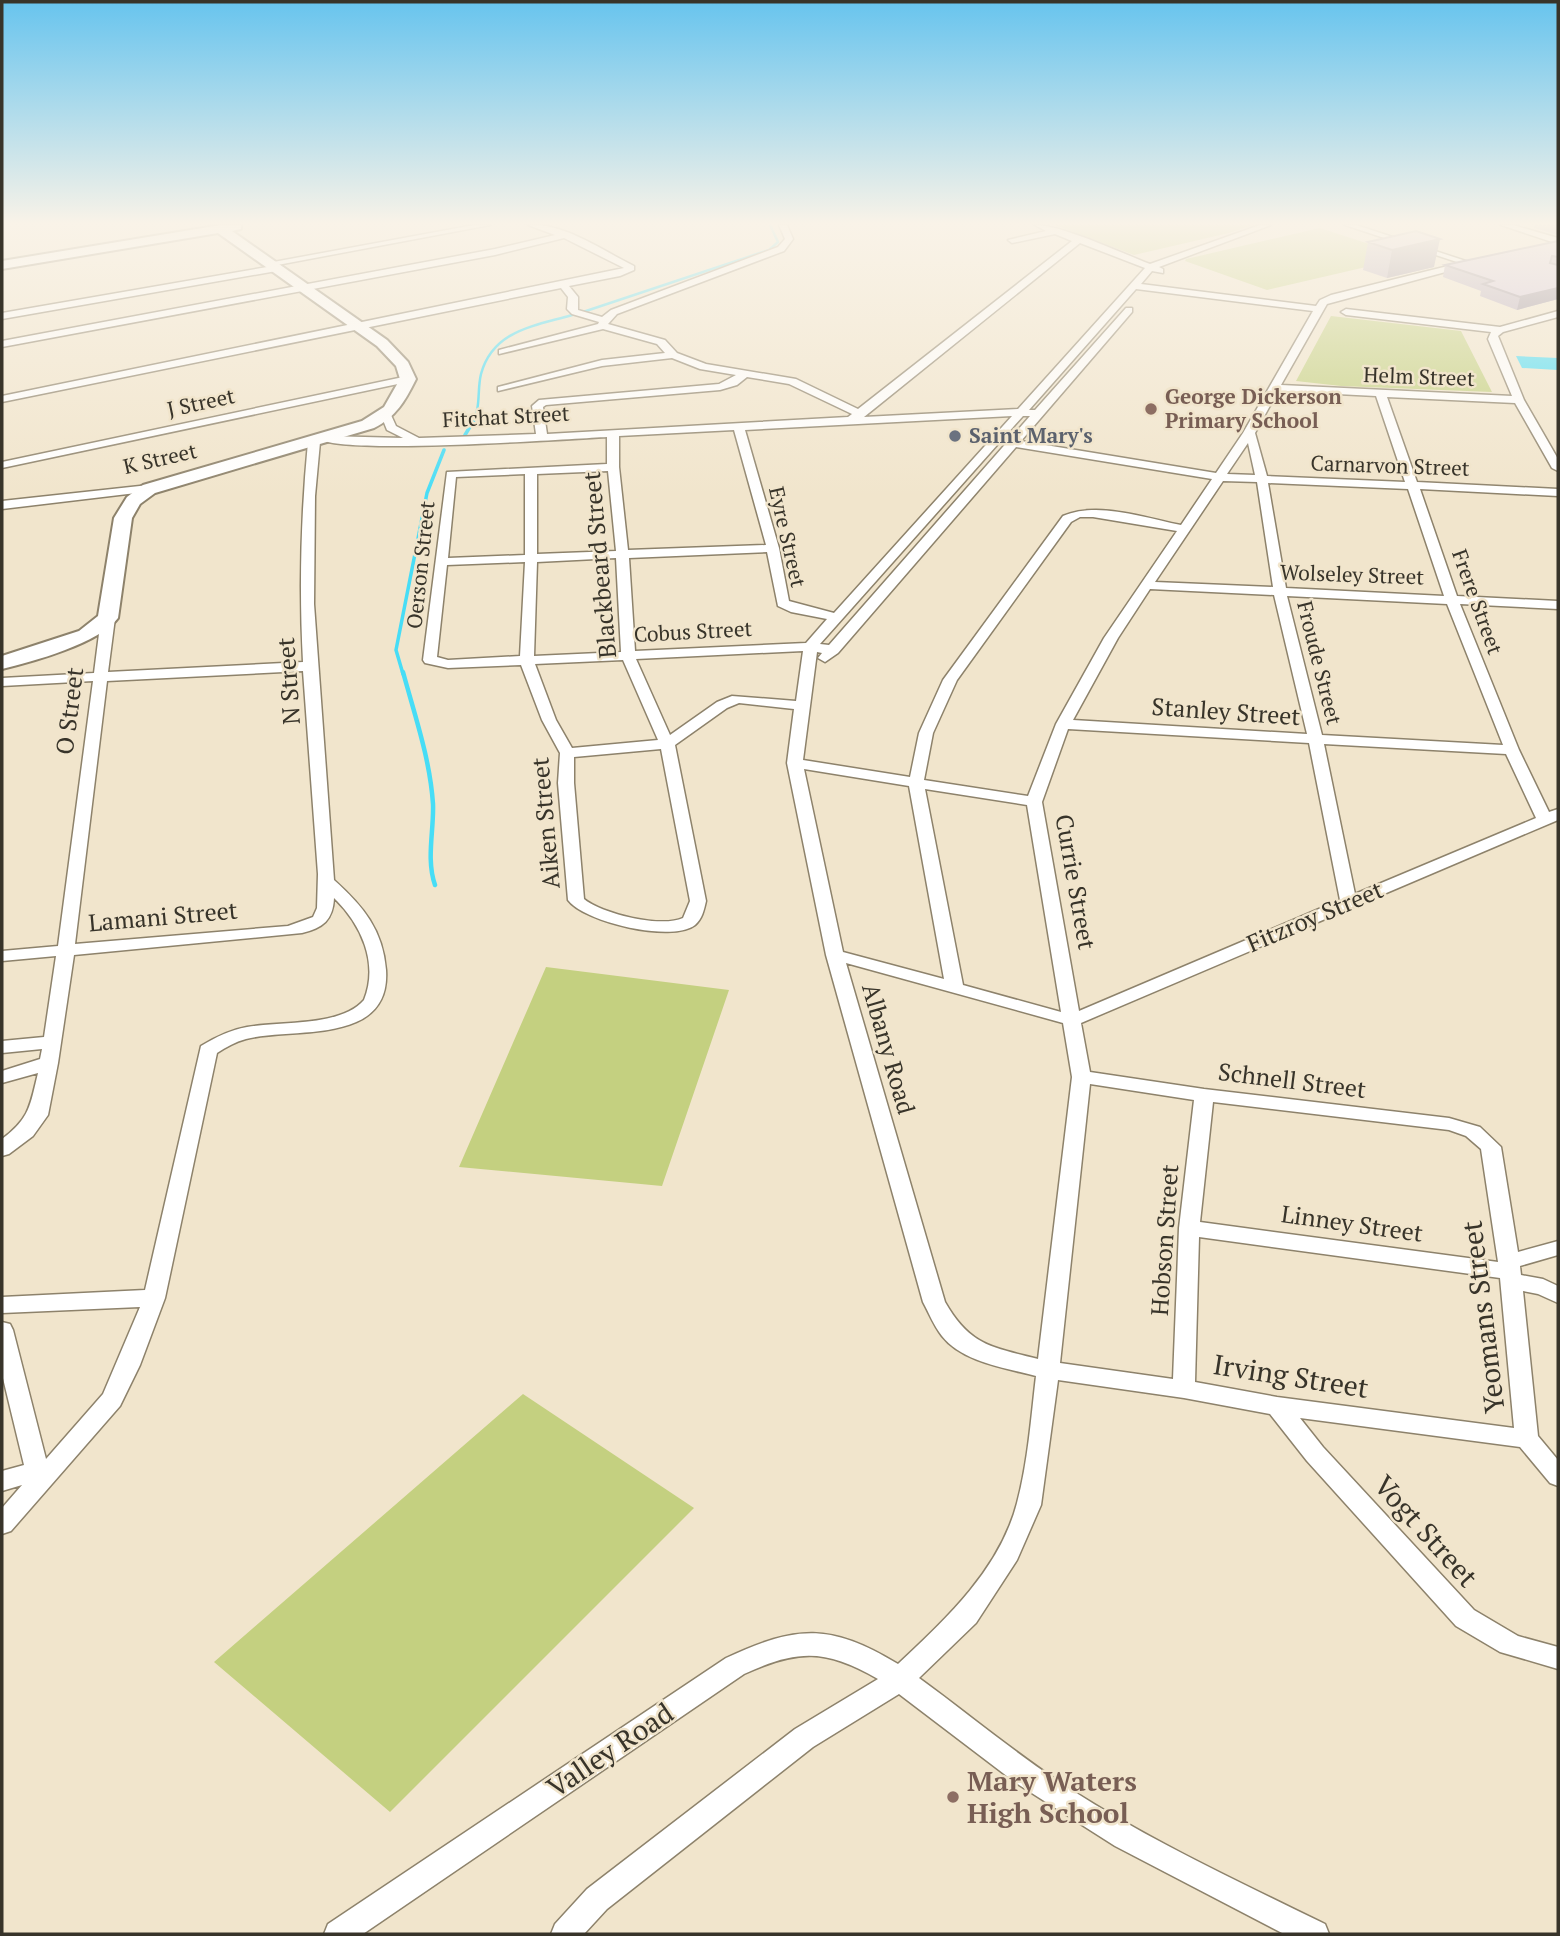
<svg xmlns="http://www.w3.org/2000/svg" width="1560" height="1936" font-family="'PT Serif',serif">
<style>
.green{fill:#c4d080}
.water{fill:#47ddf6}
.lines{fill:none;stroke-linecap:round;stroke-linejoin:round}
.stream-far2{stroke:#47ddf6;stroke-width:2.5}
.stream-far1{stroke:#47ddf6;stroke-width:3.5}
.stream{stroke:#47ddf6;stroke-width:4.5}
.street-casing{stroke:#8d826b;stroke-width:3}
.secondary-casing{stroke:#8d826b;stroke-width:4}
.street{fill:#fff;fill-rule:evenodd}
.secondary{fill:#fff;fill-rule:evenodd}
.wall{fill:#b5a8bc}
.shaded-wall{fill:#938899}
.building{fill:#d2c3db;stroke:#938899;stroke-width:2}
.education-dot{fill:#8d6e63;stroke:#f1e5cc;stroke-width:2.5}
.worship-dot{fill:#6b7280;stroke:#f1e5cc;stroke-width:2.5}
.labels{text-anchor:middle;stroke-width:5;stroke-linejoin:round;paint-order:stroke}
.far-street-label{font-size:21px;fill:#38342a;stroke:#f1e5cc}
.far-education-label{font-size:21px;font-weight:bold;fill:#785e54;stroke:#f1e5cc;text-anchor:start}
.far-worship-label{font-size:21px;font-weight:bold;fill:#5b616d;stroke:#f1e5cc;text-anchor:start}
.street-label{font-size:24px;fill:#38342a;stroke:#f1e5cc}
.near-street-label{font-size:28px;fill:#38342a;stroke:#f1e5cc}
.near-education-label{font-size:28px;font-weight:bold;fill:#785e54;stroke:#f1e5cc;text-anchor:start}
</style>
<rect width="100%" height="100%" fill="#f1e5cc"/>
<!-- green -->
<path class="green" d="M1055,225H1253L1229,233L1134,255Z
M1320,228L1409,257L1267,290L1185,261L1186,259Z
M1331,316L1461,331L1492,392L1341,386L1296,381Z
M546,967L729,990L662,1186L459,1167Z
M523,1394L694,1508L390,1812L214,1662Z"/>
<!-- water -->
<path class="water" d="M1516,356L1558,358V370L1522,368Z"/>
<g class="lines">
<!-- stream-far2 -->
<path class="stream-far2" d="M583,312L769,250L778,242L770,225
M473,422C481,406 477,390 481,374C493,330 535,326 572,315"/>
<!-- stream-far1 -->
<path class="stream-far1" d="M465,435L474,420
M403,674L396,650L427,493L444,450"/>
<!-- stream -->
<path class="stream" d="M403,672C415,716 430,759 433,804C434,831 426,859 435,885"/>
<defs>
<path id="street" d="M474,225H490L272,266L268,263Z
M528,225C563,222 603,251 634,266V270L620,276L569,286L578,297V310L602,317L611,310L778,247L785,239L779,225H787L793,239L784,251L617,314L608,324L665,340L677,353L706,364L796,379L858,409L1072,241L1055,234L1012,243L1008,240L1046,231L1035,225C1062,225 1121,253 1150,264L1260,225H1271L1159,267L1163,269V273L1152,271L1141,284L1316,306L1320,300L1331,295L1460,263L1345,225H1356L1475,264L1327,304L1281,385L1512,396L1488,339L1491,332L1346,315L1341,312L1346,309L1500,327L1558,311V317L1503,332L1498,336L1524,400L1558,459V471L1552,468L1515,403L1387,397L1417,482L1558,489V496L1420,489L1457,596L1558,601V609L1460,604L1519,750L1549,812L1558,809V820L1081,1023L1090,1072L1204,1089L1449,1118L1480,1127L1501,1147L1518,1252L1558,1241V1255L1520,1266L1521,1275L1543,1279L1558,1286V1303L1538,1294L1523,1291L1538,1436L1558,1460V1486L1550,1483L1520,1447L1300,1418L1323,1447L1474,1610L1518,1636L1558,1647V1669L1500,1652L1456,1626L1307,1461L1270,1414L1184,1398L1058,1380L1041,1505L1017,1560L976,1623L919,1678C970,1715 1017,1755 1070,1789C1151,1841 1239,1882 1325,1924L1329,1934H1284L1115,1846L1016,1783L899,1694L813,1747L607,1909L584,1934H551L555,1924L587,1889L795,1729L878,1679C826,1649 798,1649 744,1674L363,1934H324L328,1924L726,1658C797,1625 830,1623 898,1664C946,1619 1000,1569 1017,1503C1028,1462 1031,1418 1036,1376C1006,1368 962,1362 942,1336C934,1326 929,1313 923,1302L826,955L787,763L794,709L739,703L727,708L675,745L706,901C704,910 702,919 695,925C672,943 584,922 568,900L558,783L560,753L542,720L521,665L448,668L425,663L423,660L447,472L607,464V437C567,439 342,455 320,439L326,436L403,438L387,430L381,415L386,412L391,415L396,426L419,438L536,434L532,406L539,400L719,384L736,375L700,369L672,358L602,366L498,391V387L602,360L665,353L657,344L603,329L499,354V350L598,324L599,322L572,314L567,309L568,297L561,288L2,402V396L624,268L564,238L495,255L2,347V341L495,249L555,235ZM1080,243L1145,268L1018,409L864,417ZM1136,289L1313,311L1243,433L1216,473L1021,441L1132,312V308H1126L1035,410H1029ZM747,377L789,384L852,414L848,417L547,434L543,407L546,405L720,390L737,385ZM1278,391L1376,396L1405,482L1267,476L1255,433ZM1012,416L834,613L789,601L779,548L745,430ZM1023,416H1030L829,645L820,644ZM734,430L766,545L628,550L619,467V436ZM1248,443L1255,475L1227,474ZM1016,447L1212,479L1181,525C1145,518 1098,501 1063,516L943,680L919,733L910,777L803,760L817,652L822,653L818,658L825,662L838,653ZM608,471L616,551L537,554V474ZM525,474V555L448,558L456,477ZM1223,481L1257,482L1273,587L1155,582ZM1268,483L1408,489L1444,596L1286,588ZM1080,517H1093L1177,531L1104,638L1056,724L1028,796L924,780L933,733L957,680L1071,522ZM767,552L778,606L791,612L827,619L806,643L635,651L629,558ZM616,558L621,652L534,656L537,562ZM525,562L520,656L448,660L437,657L447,565ZM1150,589L1274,595L1307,734L1073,720L1118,638ZM1287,596L1447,604L1503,745L1322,735ZM803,651L796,701L732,696L717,702L670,735L636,659ZM623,660L658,740L572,748L556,720L535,664ZM1068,729L1309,743L1340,900L1079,1011L1042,802ZM1324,744L1506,754L1536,818L1355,894ZM661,749L690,901L683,918C661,928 602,914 584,899L574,783V757ZM804,769L909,786L944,979L843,952ZM925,789L1027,805L1061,1012L963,985ZM846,963L1063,1023L1072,1077L1038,1359C992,1347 970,1346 945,1302ZM1090,1084L1194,1100L1179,1228L1173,1379L1060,1363ZM1213,1102L1449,1130L1466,1136L1481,1149L1498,1262L1200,1222ZM1199,1237L1500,1278L1514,1428L1277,1397L1195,1382Z
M1501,225H1513L1558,238V244Z
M279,265L284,268L282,270L2,319V313Z
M408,376L412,377V381L2,468V462Z
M314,439L320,442L315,496L314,604L334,880C363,906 383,930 386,970C391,1046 293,1027 246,1039C235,1042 226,1047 217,1053L165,1298L140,1365L120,1406L11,1531L2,1534V1508L22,1485L2,1491V1471L24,1465L2,1374V1322L10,1324L13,1330L46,1459L103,1394L140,1307L2,1313V1297L145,1290L201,1046C216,1037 230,1030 247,1027C280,1021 341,1027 364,1000C379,963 361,924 334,898C333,920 323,928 302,933L74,955L58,1063L48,1115L33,1136L9,1154L2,1156V1139C30,1118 30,1106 38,1073L2,1083V1071L40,1059L42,1049L2,1053V1041L44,1037L56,956L2,961V951L58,946L93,681L2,686V678L94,673L101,618L108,614L115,618L108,672L303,662C299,588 301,515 308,442ZM303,671L318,874L317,908L313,917L288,926L75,944L107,681Z
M149,485L155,489L153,491L2,509V501Z"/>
<path id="secondary" d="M221,225H241V229L232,231L387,340L408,362L416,379C405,401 396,417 374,428L155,493L140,504L132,518L118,618C100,643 32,662 2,669V656L79,631L98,616L114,518L127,497L143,485L362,421L384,407L400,379L396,366L377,346L218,233L2,269V261Z"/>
</defs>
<!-- street casing -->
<use href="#street" class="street-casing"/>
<!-- secondary casing -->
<use href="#secondary" class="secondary-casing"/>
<!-- street -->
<use href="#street" class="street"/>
<!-- secondary -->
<use href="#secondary" class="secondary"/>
</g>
<!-- wall -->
<path class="wall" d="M1535,225H1558V235L1534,228Z
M1416,231L1434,267L1387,278L1363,270L1368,242Z
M1558,241V299L1517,310L1480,296L1481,291L1443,277L1445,265Z"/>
<!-- shaded-wall -->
<path class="shaded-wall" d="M1440,239L1434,267L1387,278L1392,250Z
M1558,288V299L1517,310L1520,297Z"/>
<!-- building -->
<path class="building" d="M1416,231L1440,239L1392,250L1368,242Z
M1558,241V257L1552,256L1550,263L1558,265V288L1520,297L1483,284L1493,281L1445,265Z"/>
<!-- sky -->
<linearGradient id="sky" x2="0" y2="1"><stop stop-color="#67c4ee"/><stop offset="0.45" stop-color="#f9f3e8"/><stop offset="1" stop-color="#f9f3e8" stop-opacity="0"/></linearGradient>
<rect width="1560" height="496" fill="url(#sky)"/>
<!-- markers -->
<g class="education-dot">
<circle cx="1151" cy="409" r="7"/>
<circle cx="953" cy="1797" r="7"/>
</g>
<circle class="worship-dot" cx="955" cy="436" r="7"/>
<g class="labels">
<!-- far-street labels -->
<g class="far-street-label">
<text transform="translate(1419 377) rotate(2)" y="7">Helm Street</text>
<text transform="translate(201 403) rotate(-12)" y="7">J Street</text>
<text transform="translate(506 417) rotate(-3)" y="7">Fitchat Street</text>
<text transform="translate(160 459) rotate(-13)" y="7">K Street</text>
<text transform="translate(1390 466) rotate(2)" y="7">Carnarvon Street</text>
<text transform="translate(787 537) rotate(77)" y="7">Eyre Street</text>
<text transform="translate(421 565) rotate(-84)" y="7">Oerson Street</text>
<text transform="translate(1352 575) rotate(2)" y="7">Wolseley Street</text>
<text transform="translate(1477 602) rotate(70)" y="7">Frere Street</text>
<text transform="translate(693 632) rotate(-3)" y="7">Cobus Street</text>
<text transform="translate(1319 663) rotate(76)" y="7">Froude Street</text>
</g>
<!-- far-education labels -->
<g class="far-education-label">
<text x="1165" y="404">George Dickerson<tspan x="1165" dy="24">Primary School</tspan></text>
</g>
<!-- far-worship labels -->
<g class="far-worship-label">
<text x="969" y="443">Saint Mary's</text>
</g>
<!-- street labels -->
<g class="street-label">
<text transform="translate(600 565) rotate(-95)" y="8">Blackbeard Street</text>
<text transform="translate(289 681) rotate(-94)" y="8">N Street</text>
<text transform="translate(70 711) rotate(-83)" y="8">O Street</text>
<text transform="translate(1226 712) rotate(4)" y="8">Stanley Street</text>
<text transform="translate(546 823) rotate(-95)" y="8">Aiken Street</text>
<text transform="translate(1075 882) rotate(80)" y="8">Currie Street</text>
<text transform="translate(163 917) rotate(-5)" y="8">Lamani Street</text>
<text transform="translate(1315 917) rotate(-23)" y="8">Fitzroy Street</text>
<text transform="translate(888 1049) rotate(74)" y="8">Albany Road</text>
<text transform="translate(1292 1081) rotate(7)" y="8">Schnell Street</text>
<text transform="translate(1352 1224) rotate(8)" y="8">Linney Street</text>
<text transform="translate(1165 1240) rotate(-86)" y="8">Hobson Street</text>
</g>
<!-- near-street labels -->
<g class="near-street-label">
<text transform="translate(1483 1317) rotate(-97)" y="10">Yeomans Street</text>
<text transform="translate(1291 1376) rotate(9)" y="10">Irving Street</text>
<text transform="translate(1426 1531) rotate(48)" y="10">Vogt Street</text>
<text transform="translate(610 1750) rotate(-34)" y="10">Valley Road</text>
</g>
<!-- near-education labels -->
<g class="near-education-label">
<text x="967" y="1791">Mary Waters<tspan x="967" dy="32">High School</tspan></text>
</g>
</g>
<!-- border -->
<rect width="1560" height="1936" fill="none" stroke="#38342a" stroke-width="7"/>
</svg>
